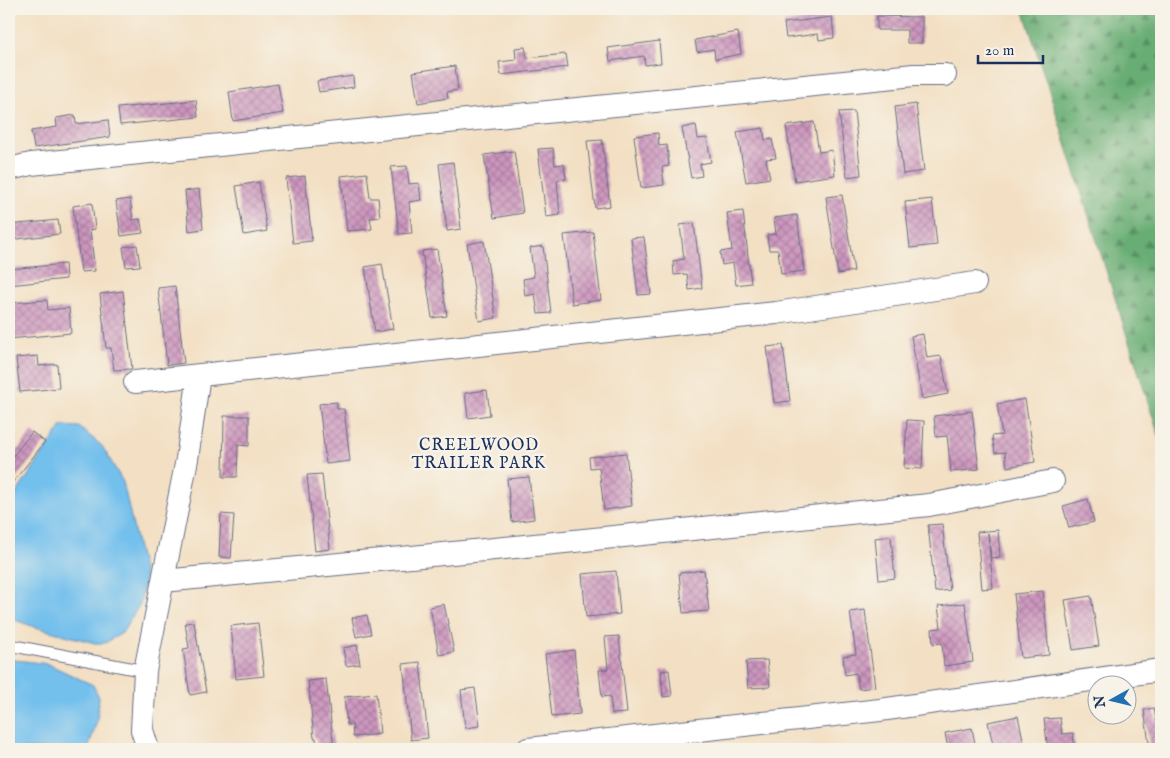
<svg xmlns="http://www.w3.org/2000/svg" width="1170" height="758" font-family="'IM FELL English',serif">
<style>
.forest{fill:url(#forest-firs);stroke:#426e68}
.water{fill:#73c0ed;stroke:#4778a6}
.building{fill:url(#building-cross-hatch)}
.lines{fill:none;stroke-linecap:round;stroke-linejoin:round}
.lane-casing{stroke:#676d82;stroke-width:13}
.street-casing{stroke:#676d82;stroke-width:24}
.lane{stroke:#fff;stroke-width:11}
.street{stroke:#fff;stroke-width:22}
.labels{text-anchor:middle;stroke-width:5;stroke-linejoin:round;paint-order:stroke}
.neighbourhood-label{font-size:16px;letter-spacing:1px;fill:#1b2f5e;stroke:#f7f3e8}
</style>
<defs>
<pattern id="forest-firs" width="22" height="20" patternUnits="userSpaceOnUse" patternTransform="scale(1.25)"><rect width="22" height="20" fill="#68ad73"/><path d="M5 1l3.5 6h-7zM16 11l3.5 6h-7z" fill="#558d62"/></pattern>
<pattern id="building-cross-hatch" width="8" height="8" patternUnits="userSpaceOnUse" patternTransform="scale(1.25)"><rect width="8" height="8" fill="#cd96be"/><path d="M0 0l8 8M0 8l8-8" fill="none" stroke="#a67b9e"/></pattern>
</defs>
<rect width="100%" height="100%" fill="#f7f3e8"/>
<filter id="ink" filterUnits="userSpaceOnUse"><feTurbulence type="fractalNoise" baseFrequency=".02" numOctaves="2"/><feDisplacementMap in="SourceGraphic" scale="10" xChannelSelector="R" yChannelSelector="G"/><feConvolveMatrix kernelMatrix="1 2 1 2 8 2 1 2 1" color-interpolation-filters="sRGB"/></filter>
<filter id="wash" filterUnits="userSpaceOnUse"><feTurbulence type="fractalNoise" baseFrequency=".0096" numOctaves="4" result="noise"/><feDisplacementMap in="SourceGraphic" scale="20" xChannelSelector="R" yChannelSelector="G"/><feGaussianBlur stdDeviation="1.12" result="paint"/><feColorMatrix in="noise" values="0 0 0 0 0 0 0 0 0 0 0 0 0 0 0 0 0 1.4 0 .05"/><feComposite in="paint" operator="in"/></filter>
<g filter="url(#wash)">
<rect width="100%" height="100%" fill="#f3e0c4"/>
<!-- forest -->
<path class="forest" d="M1023,9H1161V443Z"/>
<!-- water -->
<path class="water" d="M62,426L79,427L102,446L123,482L145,579L140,604L122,633L105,643H95L35,627L9,618V504Z
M9,659L48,664L93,685L99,697L97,721L88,749H9Z"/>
<g id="blocks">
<!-- building -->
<path class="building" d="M877,16L922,17V43H907V30H877Z
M832,17L834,38L819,40L818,34L786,38L784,23Z
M738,32L741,54L715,59L714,49L697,52L695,40Z
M659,41L661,63L645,65L644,56L610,61L608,48Z
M525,47L527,58L566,54L568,67L501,75L499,62L516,60L515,48Z
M455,66L458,90L447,92L448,98L418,103L413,72Z
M353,76L354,87L319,92L317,81Z
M278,84L283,113L233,121L229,92Z
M196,100L198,117L120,125L118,108Z
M916,104L924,171L903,174L895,107Z
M854,111L861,175L847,177L839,112Z
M75,115L76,124L108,120L110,137L34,148L31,131L57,127L56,118Z
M814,122L819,152L832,150L835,175L795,181L786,126Z
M696,125L698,139L707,138L711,162L700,164L702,176L691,178L682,128Z
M763,128L765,140L772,139L776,158L766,159L770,178L746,182L737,132Z
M658,133L659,146L667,145L669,166L662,167L664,185L641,188L634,136Z
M602,140L610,206L595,208L587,141Z
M553,148L555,165L564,164L566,179L557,180L560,215L546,217L538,149Z
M514,151L523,213L494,218L484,155Z
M453,162L461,229L447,231L439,164Z
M407,166L409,184L419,183L421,200L409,202L412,233L399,234L391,167Z
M367,173L370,198H378L380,217L370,218L372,229L347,231L341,176Z
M305,176L312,241L293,243L286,178Z
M259,182L267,231L244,235L236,186Z
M199,189L203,229L189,231L185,191Z
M842,195L854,271L838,274L826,197Z
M130,199L133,220L140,219L143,233L121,236L116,201Z
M932,199L937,245L910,248L905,202Z
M92,203L95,229L90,230L95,271L81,272L73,206Z
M743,211L751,283L736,285L733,263L722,265L720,252L732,250L727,213Z
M797,215L804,271L781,274L778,250H769L767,235L776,234L774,218Z
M58,220L60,234L9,240V225Z
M694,223L702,288L689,290L687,274L674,275L673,261L684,259L680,225Z
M593,232L601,300L572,304L564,235Z
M644,237L651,294L638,295L631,238Z
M484,241L496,318L479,321L467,244Z
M137,245L140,266L126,267L123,247Z
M543,246L551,313L538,314L535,294L525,296L523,279L534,277L530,248Z
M437,249L447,316L432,318L422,251Z
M65,264L66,279L9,285V269Z
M382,264L393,329L375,332L365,267Z
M175,286L184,363L167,365L158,288Z
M123,291L132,369L114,370L111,348H106L100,294Z
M47,300L48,310L69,308L71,333L9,339V303Z
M923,334L927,358L941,356L948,394L922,399L911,336Z
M783,345L790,401L774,403L767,347Z
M38,356L39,366L57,364L59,388L20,392L16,358Z
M487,390L490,415L468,418L465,393Z
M1025,399L1035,462L1007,467L1005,452L995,453L992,436L1002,435L997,404Z
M337,402V409H344L350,461L326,464L319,404Z
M972,411L979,469L951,472L947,436L936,437L934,416Z
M224,416H249V446L238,445L237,477H223Z
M907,420L924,421L922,469L904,468Z
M32,432L45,442L9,487V461Z
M626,453L632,506L604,510L599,467L590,468L589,457Z
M322,474L330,549L315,551L307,475Z
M529,477L534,519L512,522L507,479Z
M1088,499L1094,522L1069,528L1063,506Z
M221,514L234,515L231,558L219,557Z
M942,524L950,590L935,592L928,525Z
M998,530L1000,557L991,558L988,533L993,588L982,589L977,532Z
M891,536L895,578L879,580L875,538Z
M704,570L709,611L683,613L679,573Z
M616,571L620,614L586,617L582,574Z
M1043,591L1049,655L1021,658L1014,594Z
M1091,596L1099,646L1073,650L1065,600Z
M965,603L973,662L944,666L942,643L933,644L932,629L941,628L938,606Z
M444,604L454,652L439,655L430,607Z
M865,610L875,687L859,689L856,673L845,675L843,656L856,654L850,612Z
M367,615L371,634L356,637L352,618Z
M194,622L206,692L190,695L183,649L189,648L185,623Z
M258,623L264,676L236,679L231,626Z
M619,636L627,713L612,714L610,696L602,697L599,670L608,669L605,637Z
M357,645L360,664L346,666L343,648Z
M574,650L580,714L552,717L545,654Z
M767,660L770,687L748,688L746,661Z
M420,662L428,738L411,740L403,664Z
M669,670L672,696L663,697L661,671Z
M326,679L334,749H317L316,738H314L308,681Z
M475,688L480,726L465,728L461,690Z
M376,694L380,734L353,737L352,724L347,725L344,697Z
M1154,708L1161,747L1150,749L1144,710Z
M1018,716L1024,744L1030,743L1032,749H994L988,722Z
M1060,718L1062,734L1073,733L1075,749H1048L1044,719Z
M972,728L976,749H948L945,733Z"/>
</g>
</g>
<g filter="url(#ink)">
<use href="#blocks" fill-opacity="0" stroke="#676d82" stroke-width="1"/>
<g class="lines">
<defs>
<path id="lane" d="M9,645L145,671"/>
<path id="street" d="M9,169L31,164L914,75H945
M135,382L776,313L975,283
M163,581L515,547L929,505L1053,481
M148,749L142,730L145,671L187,459L199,375
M528,749L880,710L1161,670"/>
</defs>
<!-- lane casing -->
<use href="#lane" class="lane-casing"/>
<!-- street casing -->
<use href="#street" class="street-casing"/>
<!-- lane -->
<use href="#lane" class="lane"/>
<!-- street -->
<use href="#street" class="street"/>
</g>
</g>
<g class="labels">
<!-- neighbourhood labels -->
<g class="neighbourhood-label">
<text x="479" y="450">CREELWOOD<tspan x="479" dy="18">TRAILER PARK</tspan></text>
</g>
</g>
<!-- margin -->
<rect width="1170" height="758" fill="none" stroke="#f7f3e8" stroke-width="30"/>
<!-- north arrow -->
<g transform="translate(1112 700) rotate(262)"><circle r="24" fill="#f7f3e8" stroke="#9fa5b1"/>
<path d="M0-4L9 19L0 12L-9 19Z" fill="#1f6fb2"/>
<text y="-8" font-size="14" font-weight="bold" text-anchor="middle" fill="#1b2f5e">N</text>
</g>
<!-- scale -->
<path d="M978 55v8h65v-8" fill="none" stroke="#1b2f5e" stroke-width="2.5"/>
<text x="985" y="55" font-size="15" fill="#1b2f5e" stroke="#f7f3e8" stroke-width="4" paint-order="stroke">20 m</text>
</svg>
